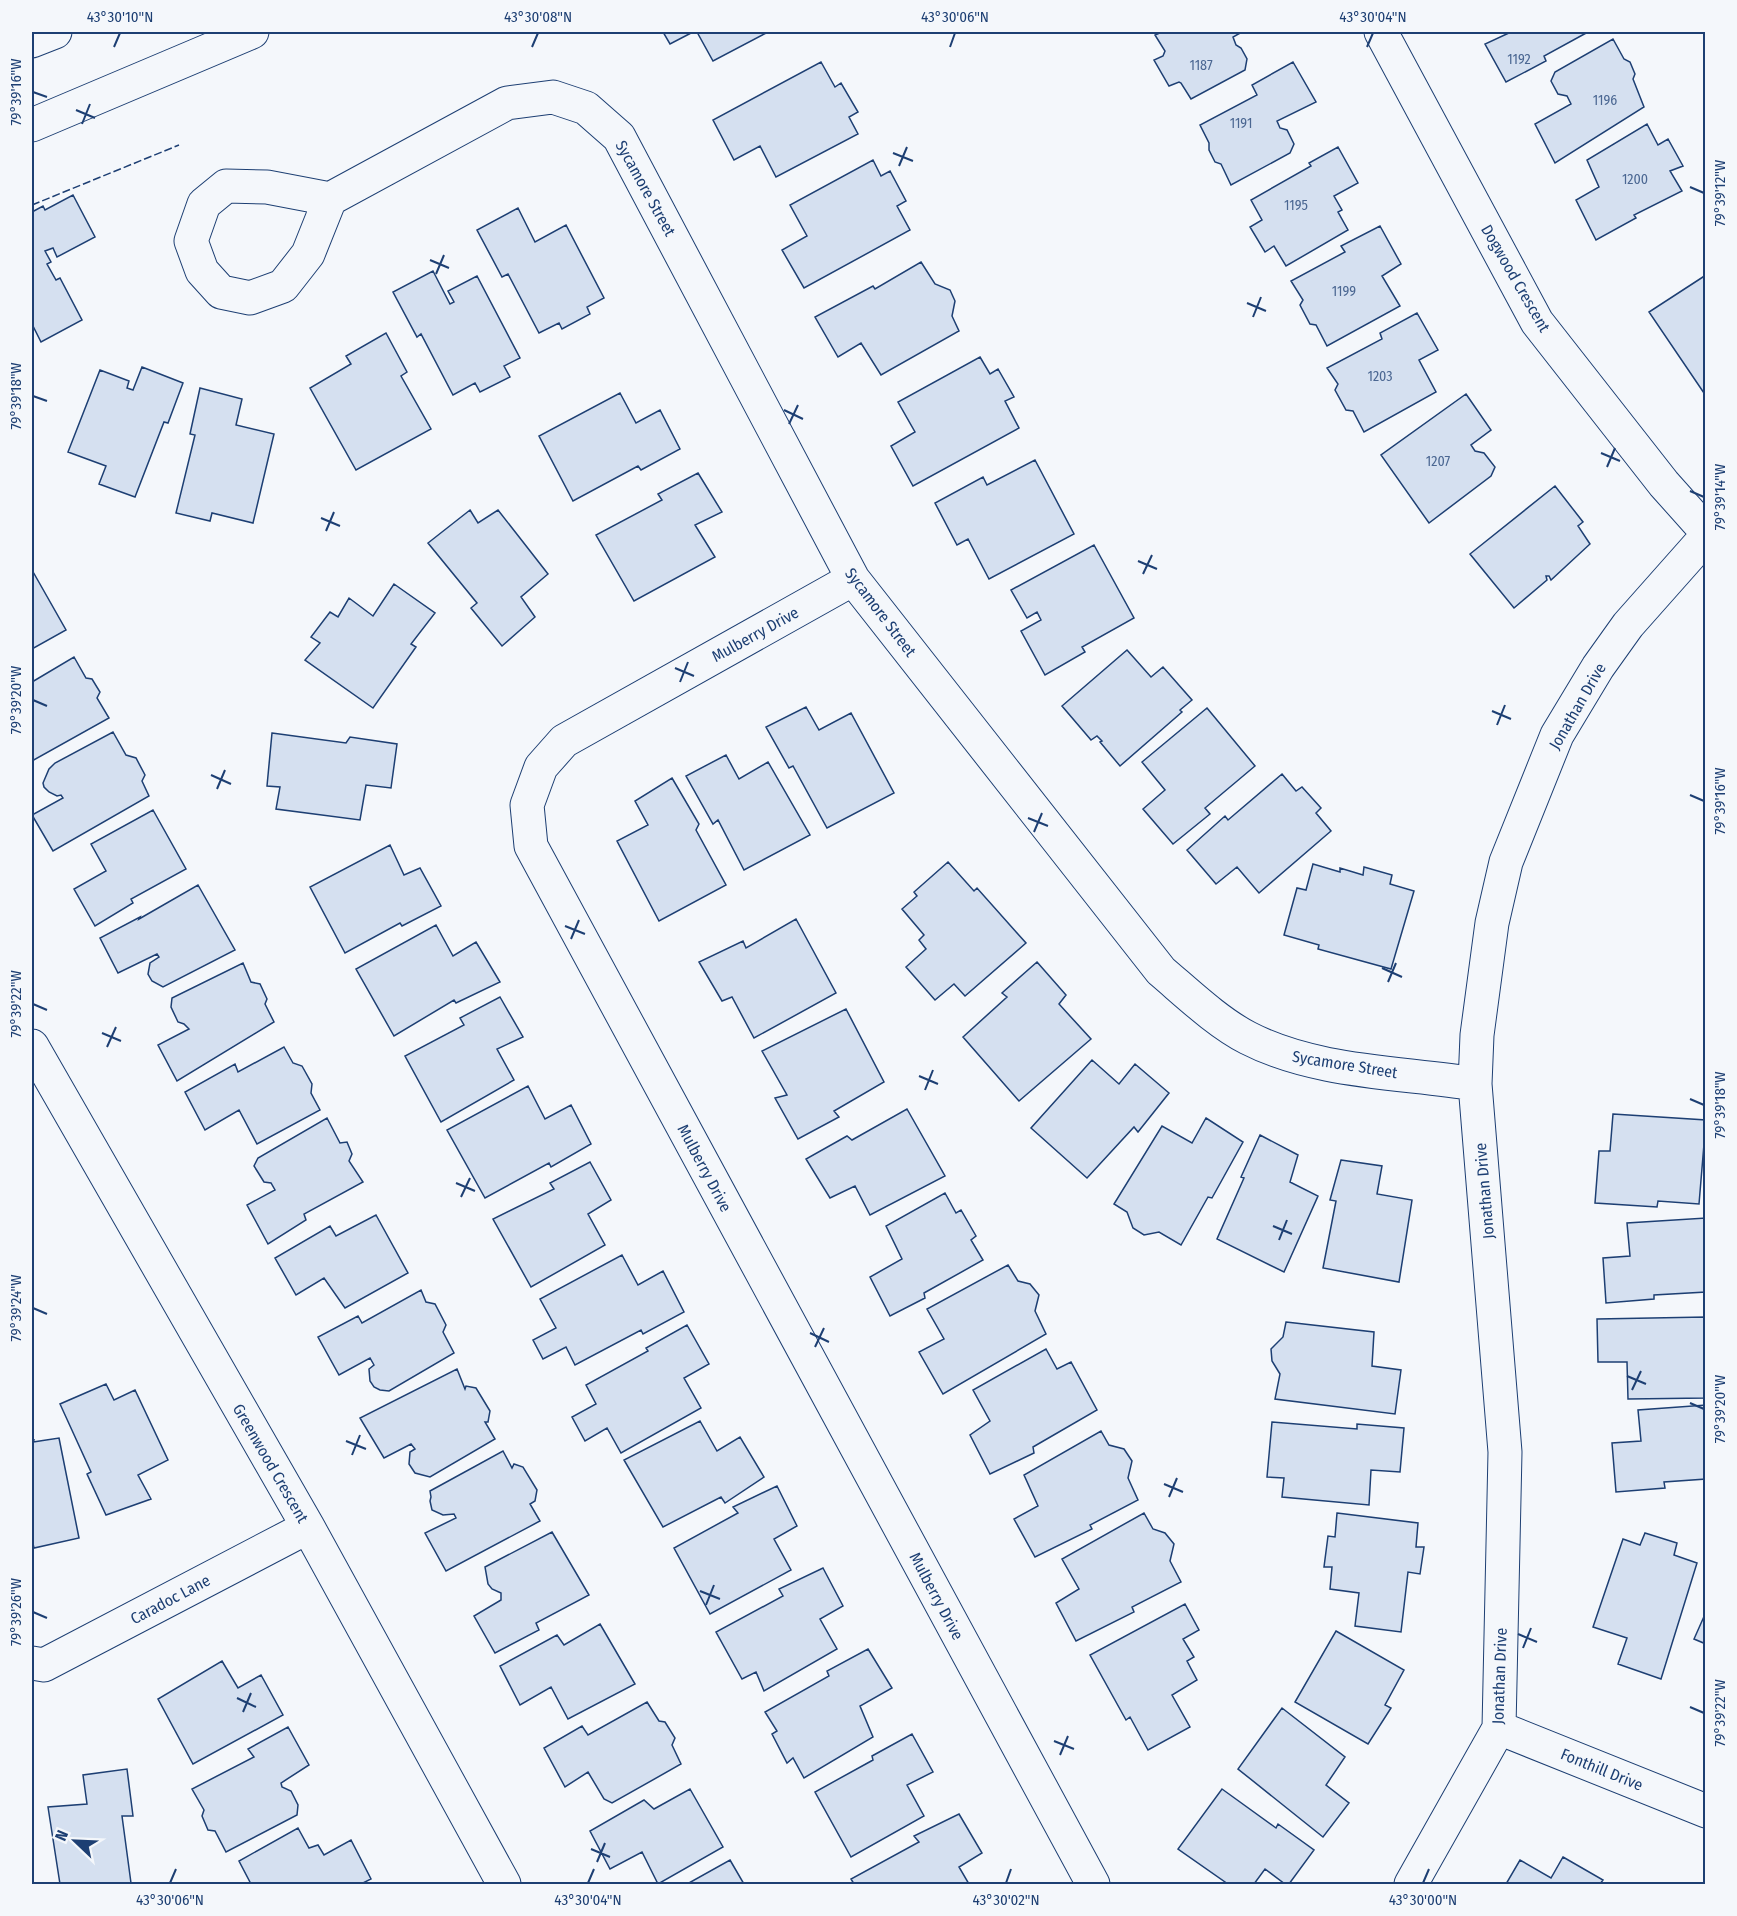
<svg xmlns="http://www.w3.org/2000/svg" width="1737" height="1916" font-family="'Fira Sans Condensed',sans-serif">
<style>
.building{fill:#d5e0f0;stroke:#1d3f73;stroke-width:1.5}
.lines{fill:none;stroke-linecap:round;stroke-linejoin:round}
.street-casing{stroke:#1d3f73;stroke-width:35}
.secondary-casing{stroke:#1d3f73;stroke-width:35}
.street{stroke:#f4f7fb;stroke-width:33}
.secondary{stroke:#f4f7fb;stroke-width:33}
.fence{stroke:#1d3f73;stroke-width:1.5;stroke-dasharray:8 3;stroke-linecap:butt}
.ticks{fill:none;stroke:#1d3f73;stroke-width:2}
.labels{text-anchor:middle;stroke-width:4.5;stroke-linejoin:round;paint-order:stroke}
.number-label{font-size:14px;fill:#4b6792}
.street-label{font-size:16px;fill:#1d3f73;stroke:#f4f7fb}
.neatline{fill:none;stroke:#1d3f73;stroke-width:2}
.ticks-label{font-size:15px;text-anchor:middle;fill:#1d3f73}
</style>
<rect width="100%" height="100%" fill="#f4f7fb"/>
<!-- building -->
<path class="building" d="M663,32H693L670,44Z
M697,32H768L713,61Z
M1162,32H1242L1233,37L1236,45L1241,48L1247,59L1245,70L1191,99L1181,83L1179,82L1169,86L1154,60L1163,56L1165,51L1155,35Z
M1511,32H1510H1588L1544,56L1546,61L1506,82L1485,44Z
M1613,39L1624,59L1630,62L1635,74L1633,79L1644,107L1555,163L1535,124L1571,104L1567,96L1558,94L1551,81L1555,72Z
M821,62L835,87L841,83L858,112L849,117L858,134L776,177L760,146L734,160L713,120Z
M1293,62L1316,102L1277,121L1280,128L1287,130L1294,144L1290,153L1231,185L1221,164L1215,162L1209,150V143L1200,125L1257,95L1252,85Z
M1647,124L1658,145L1668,139L1683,166L1670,171L1682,191L1634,215L1636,218L1596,240L1576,200L1599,187L1587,160Z
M1338,147L1358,183L1334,196L1342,210L1338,212L1348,230L1286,266L1274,246L1265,252L1250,227L1262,220L1251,200L1311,166L1309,163Z
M873,160L881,176L890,171L906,201L897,206L910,230L804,288L782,250L807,236L790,205Z
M73,195L95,237L57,257L53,248L45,251L51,262L47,264L56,280L60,278L82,320L41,342L32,324V212L43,206L45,210Z
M518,208L535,242L566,225L604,298L587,307L590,314L562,329L559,323L539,333L508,274L502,277L477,230Z
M1380,226L1401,264L1382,276L1400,306L1327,346L1316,325L1310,324L1300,305L1303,300L1291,281L1345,252L1341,246Z
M921,262L935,284L950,290L955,301L952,316L959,331L881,375L861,343L838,357L815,317L873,286L875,289Z
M433,271L450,304L454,302L448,291L477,276L520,358L504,366L510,377L480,392L475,383L453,395L421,334L417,337L393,292Z
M1706,275V396L1649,312Z
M1417,313L1438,350L1419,360L1436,392L1364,432L1353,411L1346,410L1335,390L1338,384L1327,368L1382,339L1380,333Z
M386,333L407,372L401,376L431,429L356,470L310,388L351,364L346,356Z
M980,357L990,374L998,369L1014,397L1005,401L1019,428L913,486L891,446L915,432L898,402Z
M142,367L183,383L168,423L164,422L135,497L99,484L106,466L68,452L100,370L129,381L127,388L133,390Z
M200,388L242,399L236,425L274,434L253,523L212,513L210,521L176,513L195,435L190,434Z
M620,393L636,423L660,410L680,449L641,470L638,466L573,501L539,436Z
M1466,394L1491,430L1471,445L1475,451L1484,453L1495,467L1491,476L1429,523L1381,455Z
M1035,460L1074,534L989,579L968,539L957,545L935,503L983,477L987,485Z
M698,473L722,512L695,525L715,557L634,601L596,535L662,500L658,494Z
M1555,486L1583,522L1578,526L1590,544L1551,580L1549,576H1546L1547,580L1514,608L1470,554Z
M470,510L478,523L498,510L548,574L521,597L535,617L502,646L471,608L477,603L428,543Z
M1094,545L1134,618L1082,647L1085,652L1045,675L1021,631L1041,620L1037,612L1027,618L1011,590Z
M32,570L66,630L32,649Z
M394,584L435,613L411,644L416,647L373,708L305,660L320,643L311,637L330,612L338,617L349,598L373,616Z
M1127,650L1151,677L1163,667L1192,700L1180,710L1182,712L1120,766L1100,742L1102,741L1097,736L1091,740L1062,706Z
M74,657L86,678L92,679L100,692L97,698L109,718L32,761V682Z
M806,707L819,730L851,713L894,793L827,828L793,766L789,768L766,727Z
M1207,708L1255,766L1205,808L1210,814L1173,844L1143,809L1165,790L1142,762Z
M113,732L126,755L136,758L145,775L142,781L149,796L53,851L32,815L63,798L61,795L57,796L49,792L44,787L43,783L49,769L55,763Z
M272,733L346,743L350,737L397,744L391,788L366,785L360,820L276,809L280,787L267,786Z
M726,755L739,779L768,762L810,835L744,870L718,820L713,824L686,776Z
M1282,774L1296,791L1302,787L1321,808L1316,813L1331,831L1259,893L1237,867L1216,884L1187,850L1225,816L1228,820Z
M672,778L699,824L696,830L726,885L659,921L617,841L648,825L635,801Z
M153,810L186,869L131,899L133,903L95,926L74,889L106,871L91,844Z
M390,845L404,875L420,868L441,906L402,926L400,923L345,953L310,887Z
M948,862L974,891L977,888L1026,943L965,996L954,984L935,1000L906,967L926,949L919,940L924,935L902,909L917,896L914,892Z
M1313,864L1340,872V868L1363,875L1364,867L1392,875L1390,884L1414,891L1391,969L1318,949L1319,945L1284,935L1297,888L1306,890Z
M198,885L235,950L163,987L152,981L148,974L150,963L159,957L157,954L118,973L100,938L140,917L139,919Z
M796,919L836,993L754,1038L732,997L722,1001L699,962L743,941L746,948Z
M436,925L453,956L476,942L500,982L456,1003L454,1000L394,1036L356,969Z
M1037,962L1066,995L1059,1004L1091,1039L1019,1101L963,1037L1007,997L1002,993Z
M243,963L251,982L260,984L267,999L265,1004L274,1022L177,1081L158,1045L189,1029L184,1024L178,1022L171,1007L172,998Z
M500,997L523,1037L497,1049L514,1080L441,1122L405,1056L464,1025L460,1018Z
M846,1009L884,1082L834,1111L839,1117L798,1139L775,1098L787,1095L762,1051Z
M284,1047L293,1063L302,1066L312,1084L311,1093L320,1110L257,1144L239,1110L205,1130L185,1092L235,1064L238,1072Z
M1092,1060L1119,1084L1135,1064L1169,1093L1138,1132L1134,1127L1087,1178L1031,1128Z
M528,1086L545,1119L571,1105L591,1144L551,1167L549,1163L485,1198L447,1130Z
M907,1109L945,1176L870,1215L855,1186L830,1198L806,1159L847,1136L852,1140Z
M1613,1114L1706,1120L1699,1204L1658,1201L1657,1207L1595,1203L1599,1151H1610Z
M327,1118L340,1143L347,1142L352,1154L349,1161L363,1182L304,1214L306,1220L268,1244L247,1205L275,1190L271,1183L264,1182L254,1166L258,1158Z
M1206,1118L1243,1142L1212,1198L1208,1197L1181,1245L1159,1232L1144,1235L1133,1228L1127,1212L1114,1204L1162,1126L1192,1143Z
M1260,1135L1298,1155L1290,1182L1318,1196L1284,1272L1217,1239L1244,1178L1241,1177Z
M1341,1160L1382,1166L1377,1194L1412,1200L1399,1282L1323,1268L1336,1201L1330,1200Z
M590,1162L611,1200L588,1214L605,1245L531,1287L493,1219L554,1189L550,1183Z
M945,1193L956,1213L961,1210L976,1236L971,1240L983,1260L924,1293L925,1298L890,1316L870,1277L902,1259L886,1226Z
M376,1215L408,1273L345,1308L324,1278L296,1295L275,1258L330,1226L336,1236Z
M1706,1218V1292L1654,1295V1299L1606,1303L1603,1258L1630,1256L1627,1223Z
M622,1255L638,1285L663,1271L684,1312L643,1334L641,1330L575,1365L566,1347L543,1359L533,1340L556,1328L540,1299Z
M1008,1265L1018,1281L1030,1284L1039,1295L1035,1311L1046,1334L943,1394L919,1352L944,1339L927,1309Z
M421,1290L426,1302L435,1304L446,1325L443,1332L454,1353L389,1391L380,1390L374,1387L370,1381L369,1369L374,1365L370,1358L339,1375L318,1337L358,1316L362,1323Z
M1706,1317V1398L1628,1399L1627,1362H1598L1597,1319Z
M1286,1322L1374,1332L1372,1366L1401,1370L1395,1414L1275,1399L1280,1374L1272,1361L1271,1349L1283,1337Z
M687,1325L709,1364L684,1378L701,1408L621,1453L607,1428L585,1441L572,1417L596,1404L586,1385L648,1351L646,1348Z
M1046,1349L1057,1369L1071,1362L1097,1410L1033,1447L1034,1453L990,1474L970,1435L990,1421L973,1390Z
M457,1369L465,1389L466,1386L476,1388L490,1411L488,1422H485L495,1439L430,1477L415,1473L409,1464L410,1452L415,1449L411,1444L384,1458L360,1418Z
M106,1384L114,1400L135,1390L168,1460L138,1475L151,1499L106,1515L87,1474L91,1472L60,1404Z
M1706,1405V1479L1664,1482L1665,1488L1616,1492L1612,1443L1641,1441L1638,1410Z
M700,1421L717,1451L740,1437L764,1477L725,1503L721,1497L663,1527L624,1460Z
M1272,1422L1357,1429V1424L1404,1428L1400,1472L1371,1470L1369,1505L1282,1497L1284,1478L1267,1477Z
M1101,1431L1109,1445L1124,1449L1132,1461L1128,1478L1138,1500L1090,1525L1092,1529L1035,1557L1014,1519L1038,1506L1024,1475Z
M59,1438L79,1538L34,1548L32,1540V1440H34L33,1442Z
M503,1451L512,1468L514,1464L523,1467L537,1490L535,1501L530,1504L540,1521L446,1571L425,1533L456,1518L454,1514L443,1515L432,1510L430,1501L431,1497L430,1491Z
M777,1486L797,1526L774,1539L791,1570L710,1614L674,1548L738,1513L733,1507Z
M1144,1513L1153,1529L1165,1533L1174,1544L1170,1561L1181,1582L1132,1607L1134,1612L1076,1641L1056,1603L1079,1589L1062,1559Z
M1337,1513L1418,1523L1416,1547H1424L1420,1574L1408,1572L1401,1632L1355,1626L1359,1593L1330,1589L1332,1567H1324L1328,1536L1335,1537Z
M552,1532L589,1595L536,1623L539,1630L495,1653L474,1616L501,1600V1593L492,1589L488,1584L485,1567Z
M1645,1533L1677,1543L1674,1555L1697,1563L1661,1679L1618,1664L1627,1638L1593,1627L1623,1539L1640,1545Z
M823,1568L843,1606L820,1619L837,1649L764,1691L756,1672L742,1679L716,1632L783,1596L779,1589Z
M1185,1604L1199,1630L1183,1639L1194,1657L1187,1661L1197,1680L1172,1695L1190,1727L1148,1750L1130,1717L1126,1720L1090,1655Z
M1706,1612V1644L1694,1639Z
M600,1624L635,1684L568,1719L551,1687L520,1705L500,1666L557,1635L564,1645Z
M1336,1631L1404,1670L1385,1705L1391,1708L1368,1744L1295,1702Z
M868,1649L892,1688L860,1706L873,1737L804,1778L793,1758L787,1763L772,1734L777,1731L765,1712L829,1676L827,1671Z
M222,1661L238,1688L261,1675L283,1715L193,1764L158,1699Z
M647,1702L659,1721L665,1722L675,1738L672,1745L681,1764L612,1803L604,1799L588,1772L565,1787L544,1748L582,1726L588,1735Z
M1282,1708L1345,1757L1326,1785L1349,1803L1323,1837L1238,1769Z
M288,1727L309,1765L281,1783L282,1787L291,1791L298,1805L297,1815L226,1852L215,1831L208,1830L202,1816L204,1810L192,1789L254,1757L248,1749Z
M912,1734L933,1772L907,1785L924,1816L851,1857L815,1792L873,1760L872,1756Z
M127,1769L133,1816H122L131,1883L117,1884H60L48,1807L87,1804L83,1775Z
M690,1789L723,1847L658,1884L642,1852L610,1869L590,1831L644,1800L654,1809Z
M1222,1789L1276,1828L1278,1824L1314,1850L1289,1884H1285L1265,1869L1254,1884H1228L1178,1849Z
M959,1814L982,1853L959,1867L969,1884H854L851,1879L919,1842L914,1836Z
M298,1828L309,1848L318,1845L324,1855L351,1840L371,1879L361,1884H251L239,1861Z
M1563,1857L1603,1880L1600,1884H1506L1520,1860L1551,1878Z
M730,1860L744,1884H687Z"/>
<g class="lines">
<defs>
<path id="street" d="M1381,32L1537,322L1664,484L1706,531
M330,199L308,254L283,286L250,298L221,292L202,271L191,241L204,204L226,186L267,187L330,199L507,103L553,97L586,108L619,137L853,579L1161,971C1187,993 1217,1022 1248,1038C1316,1073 1400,1072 1475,1084
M853,579L564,741L541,767L527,805L531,846L1093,1884
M32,1046L308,1527L504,1884
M32,1663L44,1665L308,1527
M1499,1728L1706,1811
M1411,1884L1499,1728L1505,1452L1475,1084L1477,1035L1492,923L1506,862L1557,735L1598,667L1628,625L1706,537"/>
<path id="secondary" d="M32,41L55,32
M32,125L252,32"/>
</defs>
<!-- street casing -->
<use href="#street" class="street-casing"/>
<!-- secondary casing -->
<use href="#secondary" class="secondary-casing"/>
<!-- street -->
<use href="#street" class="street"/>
<!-- secondary -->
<use href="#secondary" class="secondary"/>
<!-- fence -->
<path class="fence" d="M32,205L179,145"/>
</g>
<!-- ticks -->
<path class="ticks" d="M114,47L120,33M532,47L538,33M950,47L955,33M1367,47L1373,33M33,92L47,97M76,110L95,118M82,124L90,104M893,153L913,161M899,166L907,147M1690,187L1704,193M430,260L449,268M436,274L444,255M1247,303L1266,311M1253,317L1261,297M33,396L47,401M784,410L803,419M789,424L798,405M1601,453L1620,461M1607,467L1615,448M1690,491L1704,497M321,518L340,526M326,531L334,512M1138,561L1157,569M1143,574L1152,555M675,668L694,676M680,682L688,662M33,700L47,706M1492,711L1511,719M1497,725L1505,705M211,775L231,784M217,789L225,770M1690,795L1704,801M1028,818L1048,826M1034,832L1042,813M565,926L585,934M571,939L579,920M1382,968L1402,977M1388,982L1396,963M33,1004L47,1010M102,1033L121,1041M107,1047L116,1027M919,1076L938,1084M925,1090L933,1070M1690,1099L1704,1105M456,1183L475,1191M461,1197L470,1178M1273,1226L1292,1234M1279,1240L1287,1220M33,1308L47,1314M810,1333L829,1342M815,1347L824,1328M1627,1376L1646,1384M1632,1390L1641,1371M1690,1403L1704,1409M346,1441L366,1449M352,1455L360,1435M1164,1484L1183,1492M1169,1497L1177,1478M700,1591L720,1599M706,1605L714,1585M33,1612L47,1618M1518,1634L1537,1642M1523,1648L1531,1628M237,1698L256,1707M1690,1707L1704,1713M243,1712L251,1693M1054,1741L1074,1749M1060,1755L1068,1736M591,1849L610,1857M597,1862L605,1843M170,1883L176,1869M588,1883L594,1869M1006,1883L1011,1869M1423,1883L1429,1869"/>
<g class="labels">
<!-- number labels -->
<g class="number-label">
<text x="1519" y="64">1192</text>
<text x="1201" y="70">1187</text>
<text x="1605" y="105">1196</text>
<text x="1241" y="128">1191</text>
<text x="1635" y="184">1200</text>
<text x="1296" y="210">1195</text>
<text x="1344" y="296">1199</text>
<text x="1380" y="381">1203</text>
<text x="1438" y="466">1207</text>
</g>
<!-- street labels -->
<g class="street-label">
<text transform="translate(646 188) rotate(61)" y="6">Sycamore Street</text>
<text transform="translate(1516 278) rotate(60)" y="6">Dogwood Crescent</text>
<text transform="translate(881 612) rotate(53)" y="6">Sycamore Street</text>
<text transform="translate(755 634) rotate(-29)" y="6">Mulberry Drive</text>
<text transform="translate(1577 706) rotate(-60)" y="6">Jonathan Drive</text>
<text transform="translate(1345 1064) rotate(9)" y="6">Sycamore Street</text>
<text transform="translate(705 1168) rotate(62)" y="6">Mulberry Drive</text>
<text transform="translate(1484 1191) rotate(-95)" y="6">Jonathan Drive</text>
<text transform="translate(271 1463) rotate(60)" y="6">Greenwood Crescent</text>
<text transform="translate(937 1596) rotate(62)" y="6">Mulberry Drive</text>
<text transform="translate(170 1599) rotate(-28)" y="6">Caradoc Lane</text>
<text transform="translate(1499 1676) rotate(-88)" y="6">Jonathan Drive</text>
<text transform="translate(1602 1769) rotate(22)" y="6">Fonthill Drive</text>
</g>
</g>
<!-- border -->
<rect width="1737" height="1916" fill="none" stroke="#f4f7fb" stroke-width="66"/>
<!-- north arrow -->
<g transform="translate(75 1841) rotate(293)" stroke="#f4f7fb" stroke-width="4.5" paint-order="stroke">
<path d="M0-4.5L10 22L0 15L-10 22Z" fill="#1d3f73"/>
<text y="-9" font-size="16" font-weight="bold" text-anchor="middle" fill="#1d3f73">N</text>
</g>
<rect x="33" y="33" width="1671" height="1850" class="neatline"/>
<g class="ticks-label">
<text x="120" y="22">43°30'10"N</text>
<text x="538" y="22">43°30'08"N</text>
<text x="955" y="22">43°30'06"N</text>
<text x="1373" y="22">43°30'04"N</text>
<text transform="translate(16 92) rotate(-90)" y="5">79°39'16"W</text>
<text transform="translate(1720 193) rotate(-90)" y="5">79°39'12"W</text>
<text transform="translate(16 396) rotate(-90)" y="5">79°39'18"W</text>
<text transform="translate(1720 497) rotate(-90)" y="5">79°39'14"W</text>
<text transform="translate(16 700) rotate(-90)" y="5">79°39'20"W</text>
<text transform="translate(1720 801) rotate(-90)" y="5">79°39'16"W</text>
<text transform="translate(16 1004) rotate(-90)" y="5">79°39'22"W</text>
<text transform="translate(1720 1105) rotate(-90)" y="5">79°39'18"W</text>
<text transform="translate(16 1308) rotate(-90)" y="5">79°39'24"W</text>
<text transform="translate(1720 1409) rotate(-90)" y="5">79°39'20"W</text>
<text transform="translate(16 1612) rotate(-90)" y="5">79°39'26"W</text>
<text transform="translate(1720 1713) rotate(-90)" y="5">79°39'22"W</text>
<text x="170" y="1905">43°30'06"N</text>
<text x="588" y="1905">43°30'04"N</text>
<text x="1006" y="1905">43°30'02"N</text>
<text x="1423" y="1905">43°30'00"N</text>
</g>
</svg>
